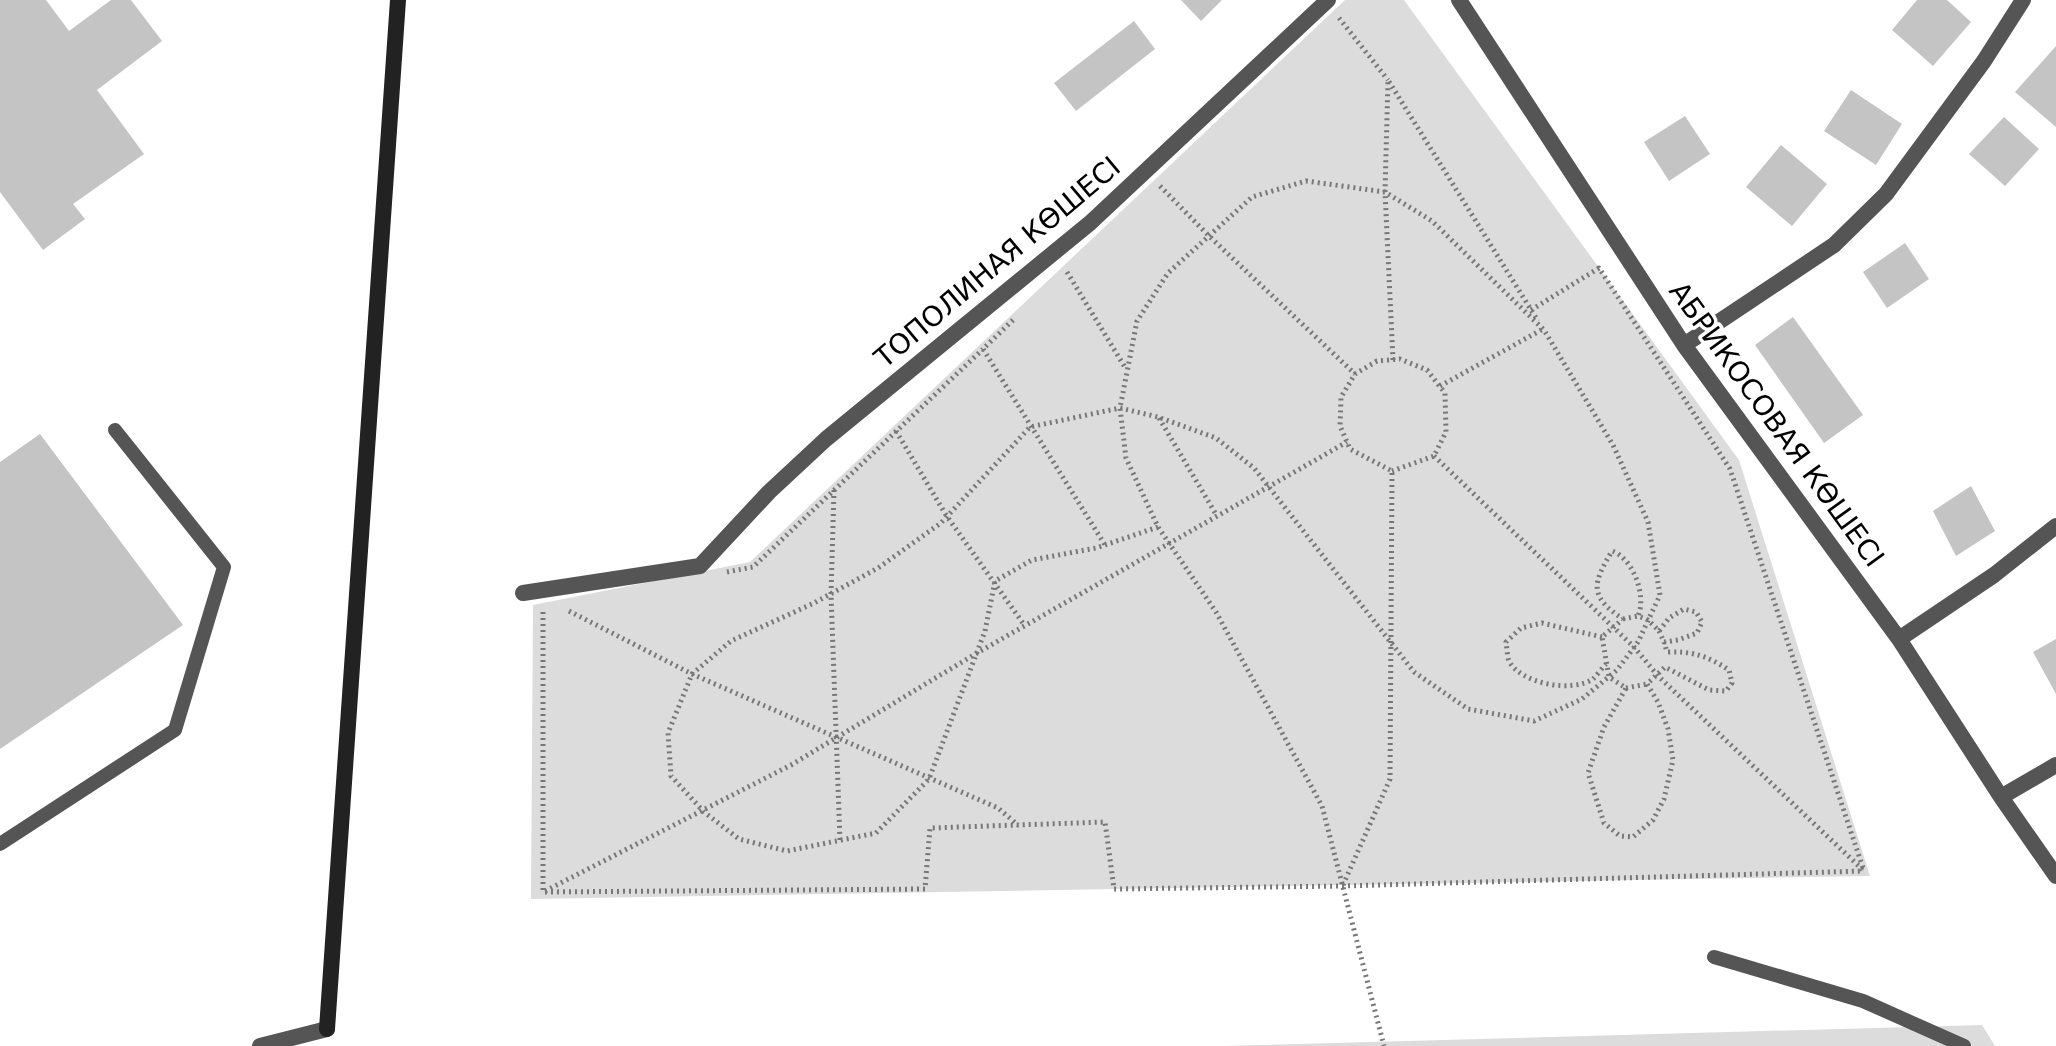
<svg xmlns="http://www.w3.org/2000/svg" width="2056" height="1046" font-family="'DejaVu Sans',sans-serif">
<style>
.green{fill:#dcdcdc}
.building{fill:#c4c4c4}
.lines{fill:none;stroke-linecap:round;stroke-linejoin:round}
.path{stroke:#777;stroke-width:5;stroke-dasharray:2 4;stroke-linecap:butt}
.lane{stroke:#555;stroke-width:14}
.street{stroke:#555;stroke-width:16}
.secondary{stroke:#222;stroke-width:16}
.labels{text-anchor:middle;stroke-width:7;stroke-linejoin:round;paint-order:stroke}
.street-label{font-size:28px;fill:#000;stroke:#fff}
</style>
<rect width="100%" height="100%" fill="#fff"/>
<!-- green -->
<path class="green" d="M1345,0H1404L1739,460L1870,876L531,899L533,605L750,562Z
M1982,1025L1995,1046H1224Z"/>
<!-- building -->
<path class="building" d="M0,0H46L69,31L111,0H131L162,41L97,90L144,154L73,204L85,219L43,250L0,192Z
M1181,0H1222L1201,21Z
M1917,0H1947L1971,22L1933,66L1892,30Z
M1134,21L1155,49L1076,111L1054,83Z
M2056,46V127L2015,92Z
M1851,90L1902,124L1876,165L1824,131Z
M1685,116L1710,154L1669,181L1644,142Z
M2004,117L2039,149L2005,186L1969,154Z
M1781,145L1827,184L1792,226L1746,187Z
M1905,243L1929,279L1887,308L1863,272Z
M1793,317L1863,415L1824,443L1755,345Z
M40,434L183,625L0,749V462Z
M1971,486L1995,531L1956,556L1933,511Z
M2056,639V694L2033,652Z"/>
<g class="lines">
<!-- path -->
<path class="path" d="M1339,18L1388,80
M1160,186L1208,235L1355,374
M1067,272L1126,369
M1531,310L1599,268L1730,469L1864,871
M1013,320L983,349L1105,545
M1393,360L1385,192L1388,80L1538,321
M1440,386L1543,329
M1159,418L1217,516
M896,431L946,515L1025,626
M1434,456L1634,647L1658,676L1863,870
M834,490L831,594L840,840
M1158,527L1096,548L1032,560L995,581L985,631L929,779L876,833L787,851L739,839L704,812L671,776L668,733L692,674L731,641L814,603L878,568L941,523L1030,427L1120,408L1158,417L1216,438L1254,468L1414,672L1468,709L1534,721L1582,699L1617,670L1638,642L1660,595L1648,522L1613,445L1544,330L1432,221L1385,192L1306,181L1252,197L1168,273L1137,321L1120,408L1126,458L1158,527L1216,612L1322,806L1384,1046
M727,572L753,567L983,349
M569,611L692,674L998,808L1018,825
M543,612V892L925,889L930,828L1105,822L1114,889L1343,886L1864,871
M1623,619L1638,616
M1659,631L1664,642L1678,640L1697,633L1702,622L1696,612L1684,609L1669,618L1659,631L1648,620L1638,616C1647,596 1633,558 1612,551C1593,583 1588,596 1623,619L1602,637L1609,677L1626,688L1604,727L1588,773L1604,823L1620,836L1633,837L1653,820L1664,799L1673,760L1668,729L1658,702L1647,684L1665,667L1709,690L1726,691L1732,683L1729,670C1708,656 1692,651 1667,652L1664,642
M1602,637L1542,623L1521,628L1506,642C1507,647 1507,656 1509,661C1521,684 1572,693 1593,679C1597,675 1602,668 1606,664
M1626,688L1647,684
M1343,885L1390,779L1392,471L1350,449L1340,426L1341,397L1355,374L1377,361L1400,359L1427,370L1445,393L1446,432L1434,456L1392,471
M545,891L791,765L977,653L1347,442"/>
<!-- lane -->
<path class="lane" d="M0,844L175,730L224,567L115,430
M1714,957L1863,1001L1964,1046"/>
<!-- street -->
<path class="street" d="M1459,0L1684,345L1899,639L2001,797L2056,876
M1684,345L1834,245L1886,194L1984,61L2023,0
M523,593L700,566L769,492L826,439L1090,223L1328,0
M1899,639L1994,575L2056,526
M2001,797L2056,765
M260,1046L327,1029"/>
<!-- secondary -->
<path class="secondary" d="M327,1029L398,0"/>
</g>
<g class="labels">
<!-- street labels -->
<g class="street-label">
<text transform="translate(997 262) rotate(-40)" y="10">ТОПОЛИНАЯ КӨШЕСІ</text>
<text transform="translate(1777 424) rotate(54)" y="10">АБРИКОСОВАЯ КӨШЕСІ</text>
</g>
</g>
</svg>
